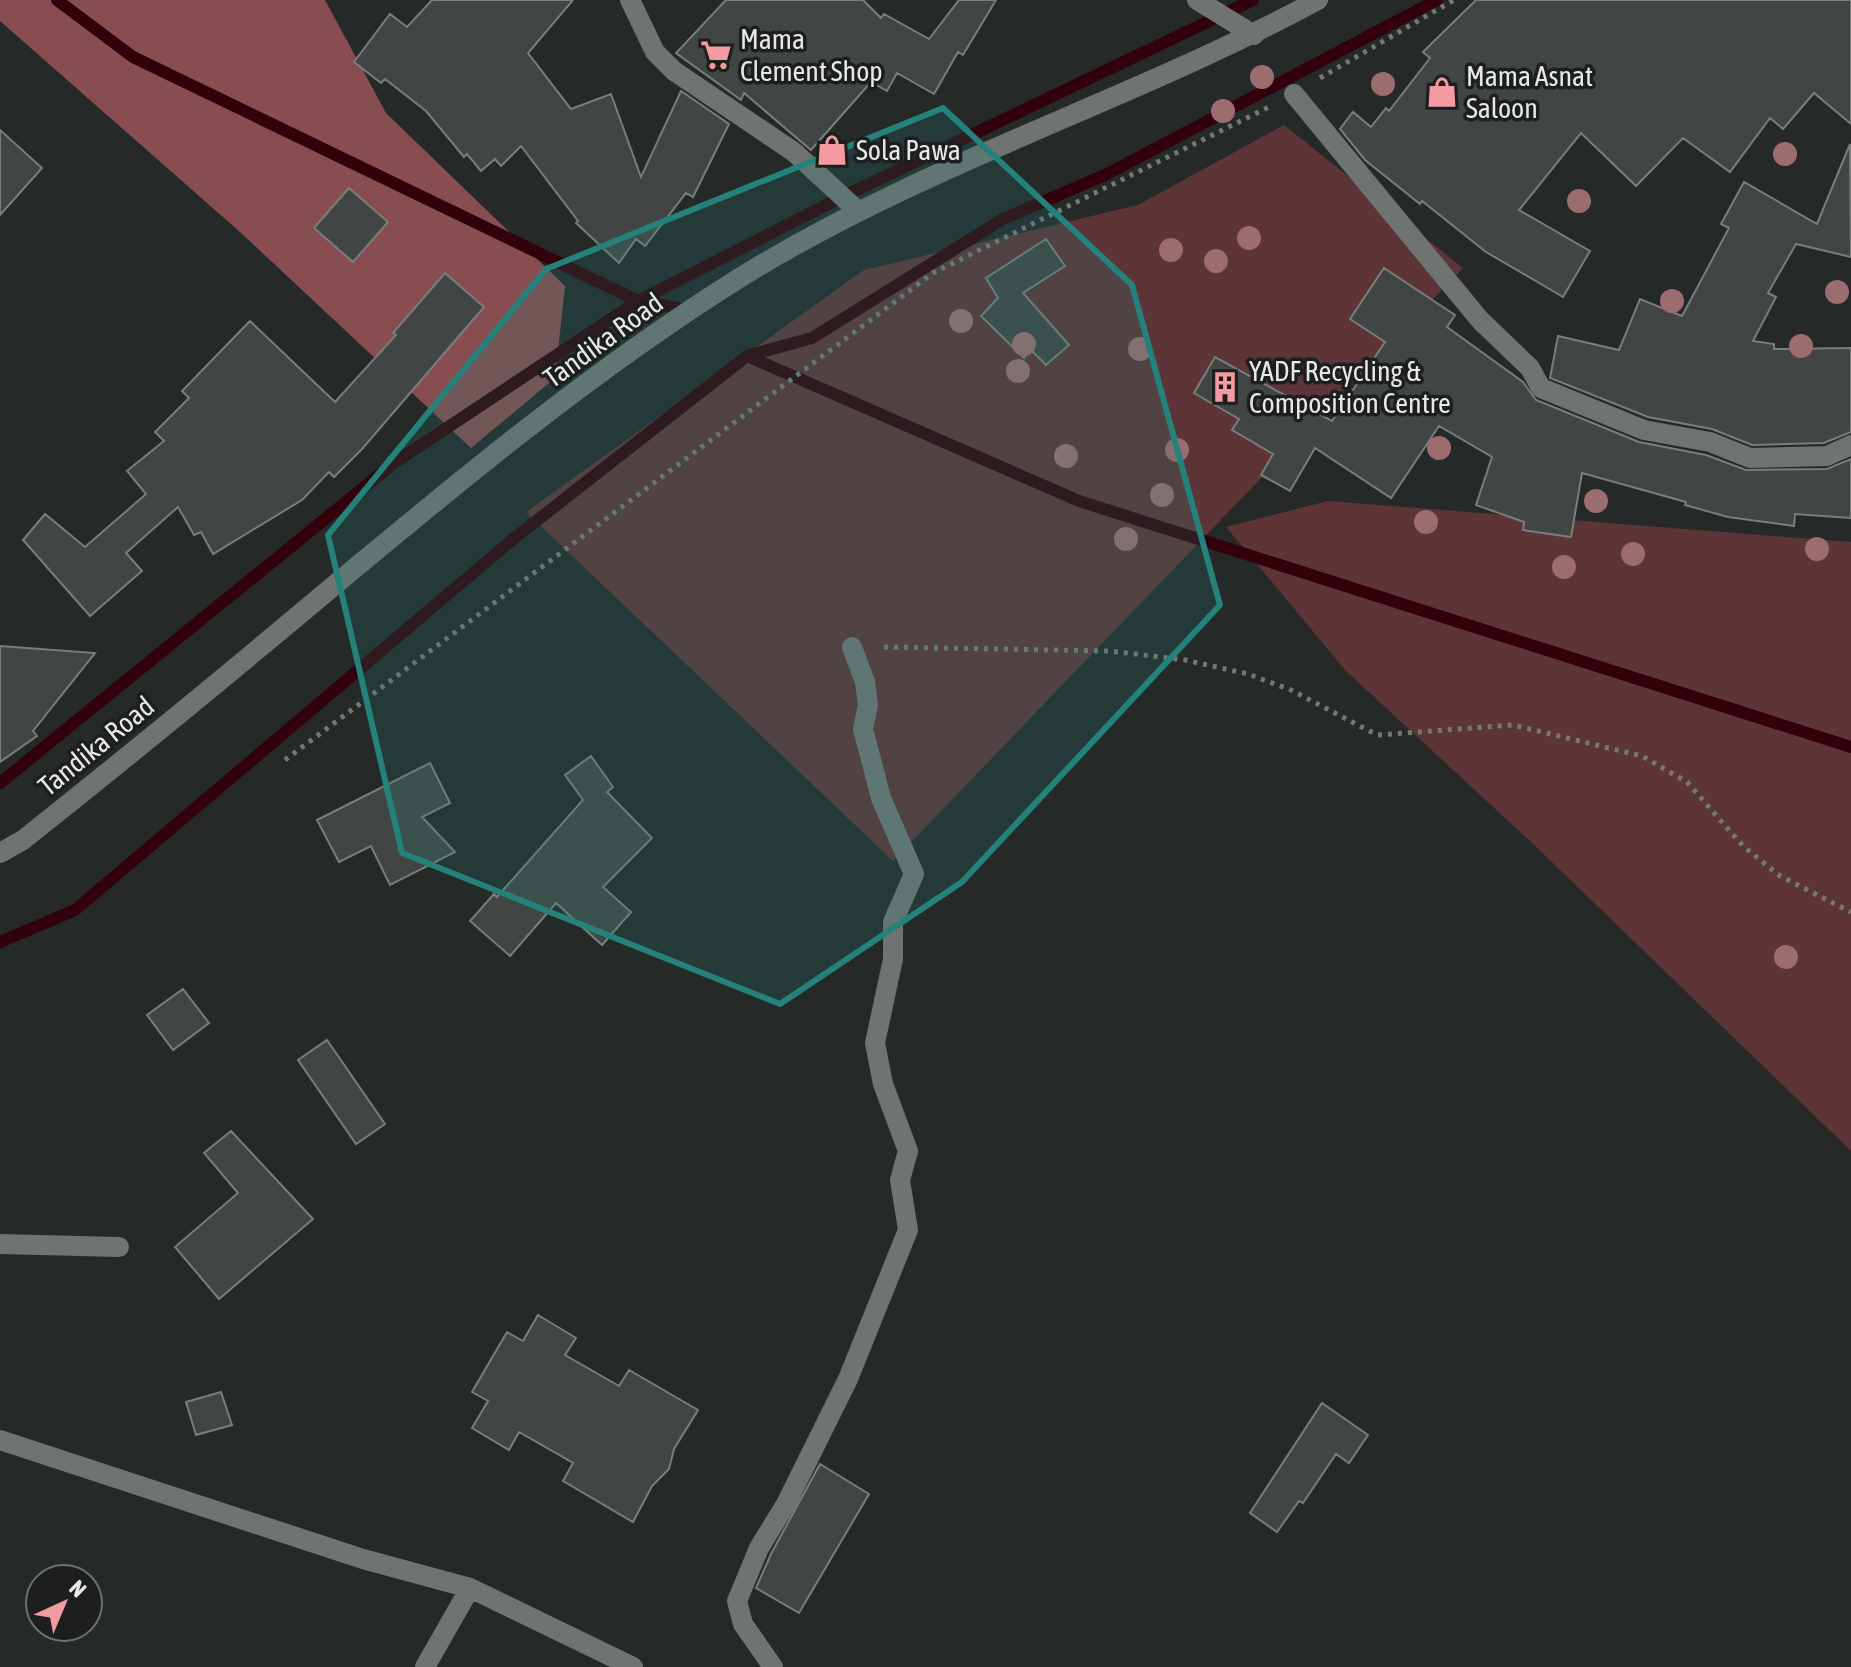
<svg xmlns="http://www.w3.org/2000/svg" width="1851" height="1667" font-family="'Asap Condensed',sans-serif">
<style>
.green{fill:#5d3437}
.forest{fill:#874d51}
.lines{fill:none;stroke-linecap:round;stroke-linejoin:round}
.stream{stroke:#32010b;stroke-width:12}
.building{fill:#414544;stroke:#797d7c;stroke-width:2}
.path{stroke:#747877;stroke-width:5;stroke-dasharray:4 6;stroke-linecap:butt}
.minor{stroke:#6f7371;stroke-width:20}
.tree{fill:#9c6c6f}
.marked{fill:#24827a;fill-opacity:0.2;stroke:#24827a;stroke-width:6;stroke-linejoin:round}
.labels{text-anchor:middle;stroke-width:7;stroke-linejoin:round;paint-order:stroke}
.poi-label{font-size:28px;fill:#e6e9e8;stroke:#1c1f1e;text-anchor:start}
.street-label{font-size:28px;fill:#e6e9e8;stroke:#1c1f1e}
</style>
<rect width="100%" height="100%" fill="#252928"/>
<!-- green -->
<path class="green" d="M1284,125L1463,268L893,861L526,512L864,270L1138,205Z
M1328,501L1851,542V1151L1531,842L1345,670L1226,527Z"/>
<!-- forest -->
<path class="forest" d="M0,0H325L386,113L565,286L555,378L471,448L240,232L0,21Z"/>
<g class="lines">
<!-- stream -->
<path class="stream" d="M57,0L133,57L638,301L678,308
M747,356L1079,501L1851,747
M0,783L394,463L638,301L842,197L1253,0
M0,942L75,910L512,540L747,356L812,338L1003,219L1107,174L1437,0"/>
</g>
<!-- building -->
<path class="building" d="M432,0H573L528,53L571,109L611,94L641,177L681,91L729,124L693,197L686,193L645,246L636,239L619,263L576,223L578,221L521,146L501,166L495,159L481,171L467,154L464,157L426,111L385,79L381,83L354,62L390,14L407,27Z
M726,0H863L881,18L884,14L929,39L959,0H996L963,55L958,52L934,94L897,73L887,91L871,82L811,150L744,93L741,100L676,53Z
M1476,0H1851V124L1814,93L1783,129L1770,118L1730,172L1683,138L1636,186L1581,133L1519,210L1590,251L1563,297L1486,252L1422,201L1420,204L1365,160L1340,129L1353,112L1371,127L1386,108L1389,111L1430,58L1423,52Z
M0,130L42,168L0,215Z
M1850,144L1851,257L1796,244L1768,293L1776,297L1753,341L1774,344V349L1851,348V432L1824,443L1752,445L1712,429L1648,417L1550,378L1558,336L1619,350L1640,299L1682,316L1729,228L1721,224L1744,182L1817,224Z
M349,188L388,222L353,262L314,228Z
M1046,239L1065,266L1023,293L1069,345L1046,365L1029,348L1024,358L981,316L998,298L986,278Z
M1384,268L1455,315L1447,327L1523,382L1536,400L1639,442L1706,455L1746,470L1827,469L1851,459V518L1795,514L1794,526L1728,517L1685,505L1686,502L1582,473L1571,537L1523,530L1524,522L1476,505L1492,457L1439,426L1391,498L1315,448L1290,491L1261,475L1273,454L1232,430L1239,419L1194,393L1215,357L1332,421L1385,342L1350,319Z
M445,273L484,307L362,449L334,477L329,472L302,500L213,554L201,532L194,535L178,507L126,553L142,571L90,616L23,540L45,514L85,547L146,494L127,471L164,441L155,432L189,398L182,391L250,321L335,402L396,335L393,333Z
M0,646L95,653L33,731L37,736L0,762Z
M591,756L613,787L607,792L652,838L603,887L631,912L602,945L556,903L510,956L470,921L494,894L497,897L583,800L565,775Z
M430,763L450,803L422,817L455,852L390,885L371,846L339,862L317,820Z
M183,989L209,1023L173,1050L147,1015Z
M327,1040L385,1124L356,1144L298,1060Z
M231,1131L313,1219L219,1299L175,1247L238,1193L204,1153Z
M538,1315L576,1338L565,1355L619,1386L629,1370L698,1410L674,1449L669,1469L652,1486L633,1522L563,1481L573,1463L519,1432L509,1450L472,1428L488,1401L472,1392L507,1332L523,1341Z
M221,1392L232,1425L196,1435L186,1402Z
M1322,1403L1368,1435L1349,1463L1336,1454L1303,1503L1299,1501L1277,1532L1250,1513Z
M820,1464L869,1494L799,1613L756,1588L771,1554Z"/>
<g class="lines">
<!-- path -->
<path class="path" d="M1320,78L1454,0
M884,647L1110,651L1185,660L1248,674L1291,690L1377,735L1513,725L1642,756L1687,782L1743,846L1780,876L1851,912
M285,760L933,273L1269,107"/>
<!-- minor -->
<path class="minor" d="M630,0L655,52L674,71L794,152L858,211
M1197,0L1254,35
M1294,94L1480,320L1530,368L1541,388L1644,430L1710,442L1750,458L1827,456L1851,445
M0,853L23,840C125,759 225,677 325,593C458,482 594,369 741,277C923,164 1131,101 1318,0
M0,1244L119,1247
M0,1440L363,1559L470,1588L633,1667
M425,1667L470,1588
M773,1667L743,1624L737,1601L759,1548L786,1504L848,1379L908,1230L900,1180L908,1151L883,1084L875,1043L893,959V922L914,874L881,798L863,729L868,705L865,682L852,647"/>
</g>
<!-- trees -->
<g class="tree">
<circle cx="1262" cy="77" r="12"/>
<circle cx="1383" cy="84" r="12"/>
<circle cx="1223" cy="111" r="12"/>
<circle cx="1785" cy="154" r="12"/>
<circle cx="1579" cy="201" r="12"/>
<circle cx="1249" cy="238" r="12"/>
<circle cx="1171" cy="250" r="12"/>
<circle cx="1216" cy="261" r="12"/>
<circle cx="1837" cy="292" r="12"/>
<circle cx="1672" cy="301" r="12"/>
<circle cx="961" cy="321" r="12"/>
<circle cx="1024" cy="344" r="12"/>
<circle cx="1801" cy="346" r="12"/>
<circle cx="1140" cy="349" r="12"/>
<circle cx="1018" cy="371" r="12"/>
<circle cx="1439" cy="448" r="12"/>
<circle cx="1177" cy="450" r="12"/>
<circle cx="1066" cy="456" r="12"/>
<circle cx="1162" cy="495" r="12"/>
<circle cx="1596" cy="501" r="12"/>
<circle cx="1426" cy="522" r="12"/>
<circle cx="1126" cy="539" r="12"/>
<circle cx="1817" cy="549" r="12"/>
<circle cx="1633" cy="554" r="12"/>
<circle cx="1564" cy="567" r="12"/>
<circle cx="1786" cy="957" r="12"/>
</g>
<!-- marked area -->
<path class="marked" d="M943,108L1132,285L1220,605L962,882L780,1004L402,853L328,535L546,269Z"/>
<!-- icons -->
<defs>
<symbol id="supermarket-bare" viewBox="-9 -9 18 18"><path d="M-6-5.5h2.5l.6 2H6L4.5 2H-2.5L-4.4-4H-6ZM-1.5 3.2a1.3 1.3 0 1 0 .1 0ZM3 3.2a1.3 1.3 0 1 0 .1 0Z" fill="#f49aa1" stroke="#1c1f1e" stroke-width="2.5" paint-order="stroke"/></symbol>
<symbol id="shop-bare" viewBox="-9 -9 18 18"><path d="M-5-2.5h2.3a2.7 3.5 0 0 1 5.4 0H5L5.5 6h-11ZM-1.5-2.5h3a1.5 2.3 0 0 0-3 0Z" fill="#f49aa1" stroke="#1c1f1e" stroke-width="2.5" paint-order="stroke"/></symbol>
<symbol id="building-bare" viewBox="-9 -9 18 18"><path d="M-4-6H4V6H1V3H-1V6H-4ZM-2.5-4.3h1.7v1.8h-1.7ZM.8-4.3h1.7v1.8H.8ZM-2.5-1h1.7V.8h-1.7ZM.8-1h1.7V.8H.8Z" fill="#f49aa1" stroke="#1c1f1e" stroke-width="2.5" paint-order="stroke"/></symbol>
</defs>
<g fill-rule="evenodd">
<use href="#supermarket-bare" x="694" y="33" width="44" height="44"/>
<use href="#shop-bare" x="1420" y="70" width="44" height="44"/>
<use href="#shop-bare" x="810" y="128" width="44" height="44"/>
<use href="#building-bare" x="1203" y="365" width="44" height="44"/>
</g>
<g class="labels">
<!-- poi labels -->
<g class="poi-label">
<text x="740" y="49">Mama<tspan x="740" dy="32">Clement Shop</tspan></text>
<text x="1466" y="86">Mama Asnat<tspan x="1466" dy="32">Saloon</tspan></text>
<text x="856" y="160">Sola Pawa</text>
<text x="1249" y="381">YADF Recycling &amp;<tspan x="1249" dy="32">Composition Centre</tspan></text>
</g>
<!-- street labels -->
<g class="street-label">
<text transform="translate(603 340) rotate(-36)" y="10">Tandika Road</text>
<text transform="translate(96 746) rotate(-39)" y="10">Tandika Road</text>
</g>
</g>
<!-- north arrow -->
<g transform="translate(64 1603) rotate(44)"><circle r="38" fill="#1c1f1e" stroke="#6d706f" stroke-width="2"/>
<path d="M0-6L14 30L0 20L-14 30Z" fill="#f49aa1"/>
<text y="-12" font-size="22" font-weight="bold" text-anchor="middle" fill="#e6e9e8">N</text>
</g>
</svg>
